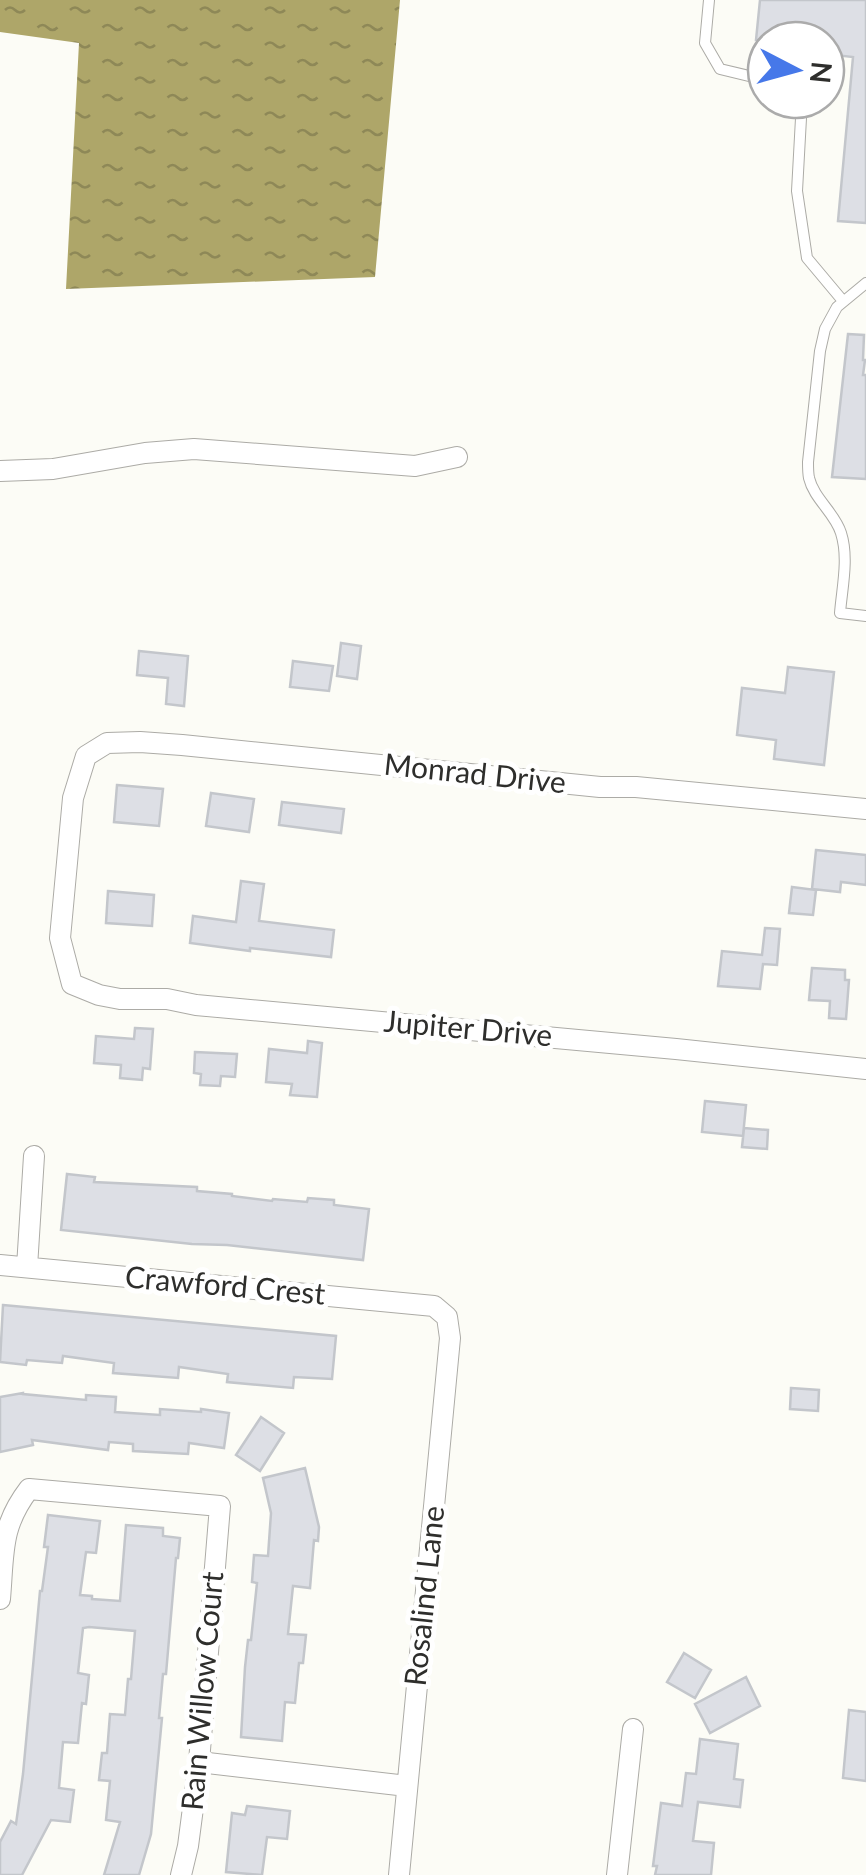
<svg xmlns="http://www.w3.org/2000/svg" width="866" height="1875" font-family="Lato,sans-serif">
<style>
.water{fill:url(#water-ripples)}
.building{fill:#dddfe5;stroke:#c3c6cb;stroke-width:2.5}
.lines{fill:none;stroke-linecap:round;stroke-linejoin:round}
.lane-casing{stroke:#acaba6;stroke-width:12}
.street-casing{stroke:#acaba6;stroke-width:22}
.lane{stroke:#fff;stroke-width:10}
.street{stroke:#fff;stroke-width:20}
.labels{text-anchor:middle;stroke-width:10;stroke-linejoin:round;paint-order:stroke}
.street-label{font-size:30px;fill:#2e2e2c;stroke:#fff}
</style>
<defs>
<pattern id="water-ripples" width="26" height="14" patternUnits="userSpaceOnUse" patternTransform="scale(2.5)"><rect width="26" height="14" fill="#aea669"/><path d="M2 4q2-2 4 0t4 0M15 11q2-2 4 0t4 0" fill="none" stroke="#8e8857"/></pattern>
</defs>
<rect width="100%" height="100%" fill="#fcfcf6"/>
<!-- water -->
<path class="water" d="M0,0H400L375,277L66,289L79,43L0,32Z"/>
<!-- building -->
<path class="building" d="M760,0H866V223L838,221L853,57L826,54V40H756Z
M848,334L864,335L863,360H865L863,375H866V479L832,477Z
M341,643L361,646L357,679L337,676Z
M139,651L188,656L184,706L166,704L168,678L137,675Z
M293,661L333,666L329,691L290,687Z
M788,667L834,672L824,765L774,759L776,740L737,735L742,688L785,693Z
M117,785L163,789L159,826L114,822Z
M211,793L254,799L249,832L206,826Z
M282,802L344,809L341,833L279,825Z
M816,850L866,855V885L841,882L840,892L812,889Z
M241,881L264,884L259,921L334,930L331,957L250,948V951L190,943L193,916L236,922Z
M792,887L816,890L813,915L789,913Z
M108,891L154,895L152,926L106,923Z
M765,928L780,929L777,965L763,964L760,989L718,986L722,951L762,955Z
M812,968L845,970V980H849L846,1019L829,1018L830,1001L809,1000Z
M135,1028L153,1029L150,1069L143,1068L142,1080L120,1078L121,1065L94,1063L96,1036L134,1039Z
M308,1041L322,1043L317,1097L290,1095L292,1084L266,1082L269,1049L307,1053Z
M195,1052L237,1054L235,1077L221,1076L220,1086L200,1085L201,1074L194,1073Z
M705,1101L746,1105L743,1136L702,1132Z
M744,1128L768,1130L767,1149L742,1147Z
M67,1174L95,1177L94,1182L197,1187V1191L232,1194V1196L272,1201L273,1199L307,1202L308,1198L334,1200V1205L369,1209L363,1260L227,1245L192,1244L61,1230Z
M3,1305L336,1336L332,1379L294,1377L293,1388L227,1382L228,1374L179,1367L178,1378L113,1373L114,1363L63,1356L62,1363L27,1360L26,1365L0,1362Z
M791,1388L819,1390L818,1411L790,1409Z
M23,1393V1394L86,1400V1395L116,1397L115,1412L160,1415V1409L201,1412V1409L229,1413L224,1448L189,1443L188,1454L133,1451V1444L109,1442L108,1450L32,1440L33,1445L0,1452V1397Z
M261,1417L284,1433L260,1471L236,1455Z
M305,1468L319,1527L318,1541L314,1540L310,1588L293,1586L288,1634L306,1635L303,1663H299L295,1703L285,1702L282,1741L241,1737L245,1667L248,1640H251L257,1583L252,1582L254,1555L268,1556L271,1513L263,1478Z
M48,1515L100,1521L96,1553L86,1552L80,1595L92,1596V1599L120,1601L126,1525L163,1528V1536L180,1538L178,1558H176L166,1674H163L159,1718H162L151,1834L139,1875H104L120,1822L106,1820L110,1781L99,1780L102,1753H107L110,1714L125,1715L128,1679H131L135,1631L89,1627L83,1628L78,1673L89,1675L86,1704L82,1703L78,1743L63,1742L59,1788L74,1790L70,1822L51,1820L22,1875H0V1842L11,1821L16,1824L23,1774L40,1591H42L48,1547H44Z
M684,1653L711,1670L695,1698L667,1682Z
M746,1677L760,1706L710,1733L695,1704Z
M849,1710L866,1712V1781L843,1778Z
M700,1739L738,1744L734,1779L743,1780L740,1807L698,1802L693,1841L714,1843L711,1875H655L657,1866H653L661,1803L682,1806L686,1773L696,1774Z
M247,1806L290,1811L287,1839L267,1837L262,1875L226,1872L232,1813L245,1815Z"/>
<g class="lines">
<defs>
<path id="lane" d="M709,0L705,43L720,69L766,80
M802,100L797,191L807,258L843,301
M866,283L837,307L825,329L820,351L808,462C808,468 808,473 809,478C814,499 835,513 841,533C849,558 842,588 840,613L866,616"/>
<path id="street" d="M0,471L53,469L145,453L194,449L415,466L457,457
M866,809L636,787H600L182,745L140,742L107,743L86,756L73,798L60,938L72,984L99,995L120,999H167L196,1005L676,1049L866,1069
M0,1265L434,1306L447,1317L450,1338L399,1875
M27,1267L34,1156
M0,1599C4,1553 0,1527 29,1489L220,1506L199,1762L188,1846L181,1875
M199,1762L407,1786
M617,1875L633,1729"/>
</defs>
<!-- lane casing -->
<use href="#lane" class="lane-casing"/>
<!-- street casing -->
<use href="#street" class="street-casing"/>
<!-- lane -->
<use href="#lane" class="lane"/>
<!-- street -->
<use href="#street" class="street"/>
</g>
<g class="labels">
<!-- street labels -->
<g class="street-label">
<text transform="translate(475 774) rotate(6)" y="10">Monrad Drive</text>
<text transform="translate(468 1029) rotate(5)" y="10">Jupiter Drive</text>
<text transform="translate(225 1286) rotate(5)" y="10">Crawford Crest</text>
<text transform="translate(425 1596) rotate(-84)" y="10">Rosalind Lane</text>
<text transform="translate(203 1691) rotate(-85)" y="10">Rain Willow Court</text>
</g>
</g>
<!-- north arrow -->
<g transform="translate(796 70) rotate(96)"><circle r="48" fill="#ffffff" stroke="#ababab" stroke-width="2.5"/>
<path d="M0-8L18 38L0 25L-18 38Z" fill="#4678e9"/>
<text y="-15" font-size="28" font-weight="bold" text-anchor="middle" fill="#2e2e2c">N</text>
</g>
</svg>
